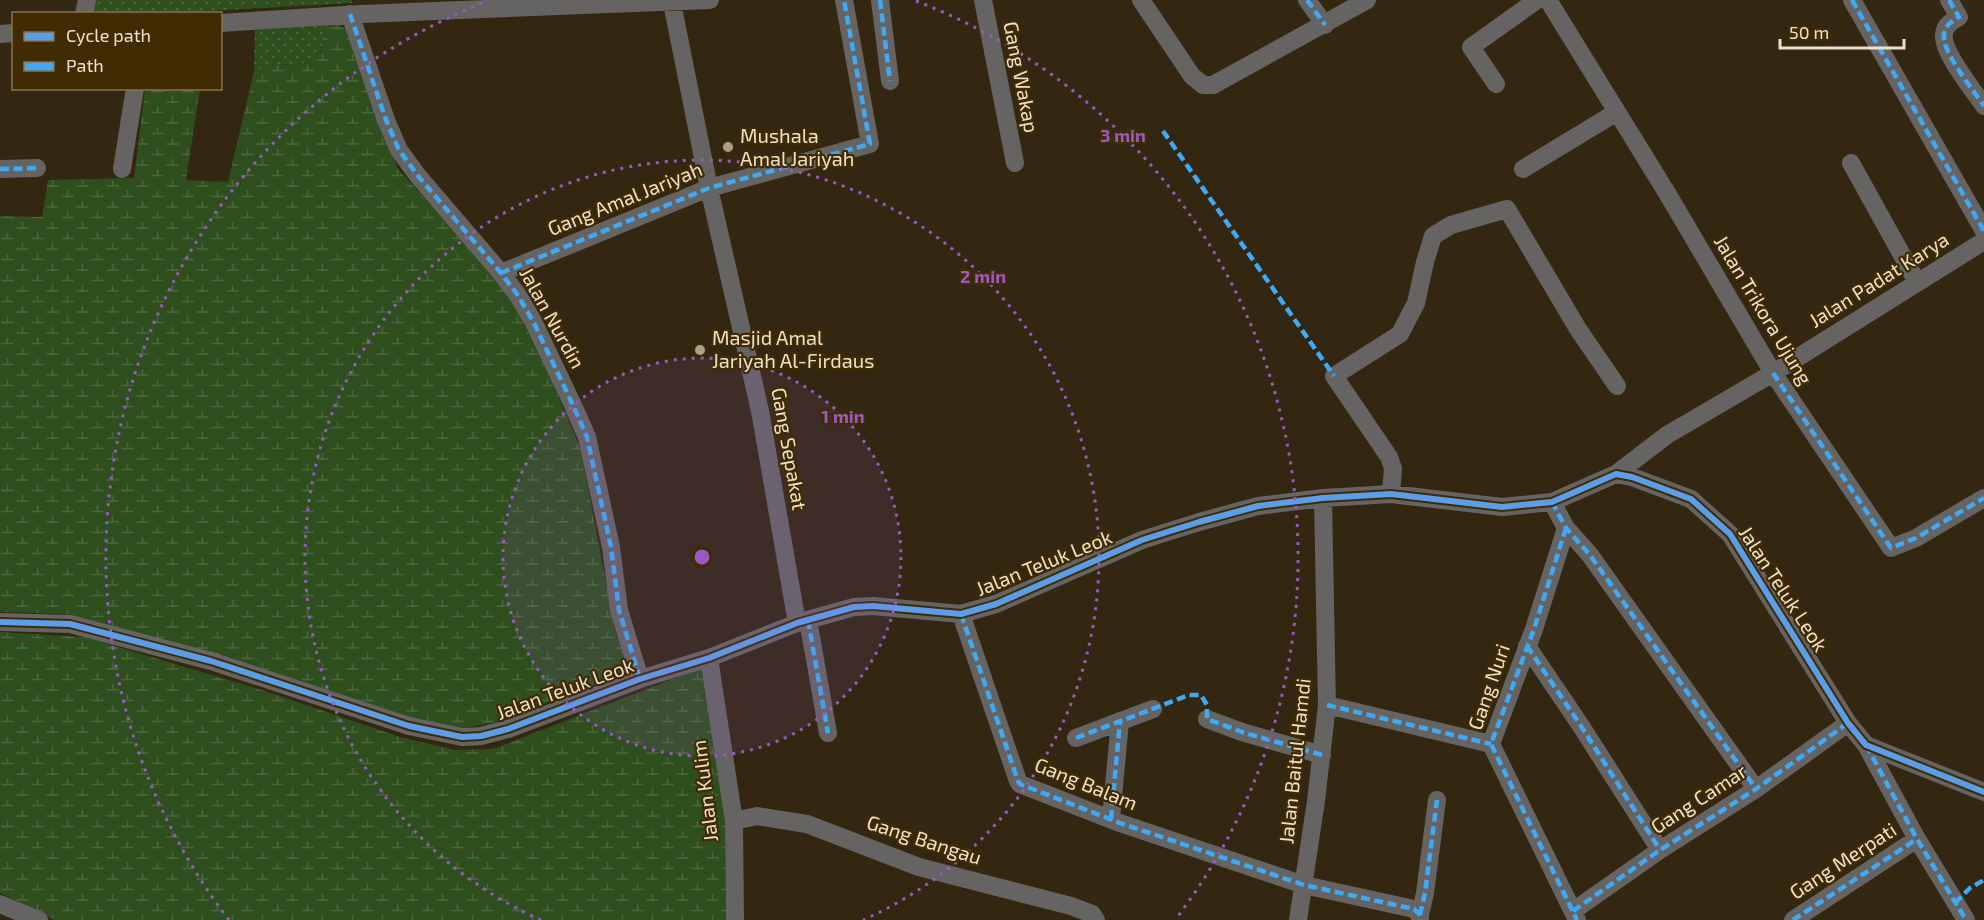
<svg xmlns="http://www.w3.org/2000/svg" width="1984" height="920" font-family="'Exo 2',sans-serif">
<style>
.grass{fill:url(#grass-dots)}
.wetland{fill:url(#wetland-marsh)}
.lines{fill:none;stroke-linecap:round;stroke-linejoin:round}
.minor{stroke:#656462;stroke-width:18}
.quiet{stroke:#3fa9f5;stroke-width:4.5;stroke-dasharray:9 4.5;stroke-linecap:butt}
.cycleway-casing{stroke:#412b03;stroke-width:10}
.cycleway{stroke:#5a9eea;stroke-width:6}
.ring{fill:none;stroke:#9859c2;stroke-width:3;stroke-dasharray:3 6}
.poi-dot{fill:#ac9f8a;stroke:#412b03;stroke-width:2}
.labels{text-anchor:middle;stroke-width:4.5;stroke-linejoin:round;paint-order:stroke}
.street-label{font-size:20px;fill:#ede0cb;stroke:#412b03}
.poi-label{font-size:20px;fill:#ede0cb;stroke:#412b03;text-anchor:start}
.centre{fill:#9859c2;stroke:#412b03;stroke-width:3}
.ring-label{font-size:18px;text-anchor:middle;font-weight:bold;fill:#9859c2;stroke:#412b03;stroke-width:4.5;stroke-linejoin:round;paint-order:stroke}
</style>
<defs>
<pattern id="grass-dots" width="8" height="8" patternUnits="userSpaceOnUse" patternTransform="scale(1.5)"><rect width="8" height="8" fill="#2f4e1e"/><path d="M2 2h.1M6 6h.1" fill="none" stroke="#4d673d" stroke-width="1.8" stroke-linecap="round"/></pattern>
<pattern id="wetland-marsh" width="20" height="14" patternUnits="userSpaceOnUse" patternTransform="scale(1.5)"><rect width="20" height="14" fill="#2f4e1e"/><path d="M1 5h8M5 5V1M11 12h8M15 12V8" fill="none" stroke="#4d673d"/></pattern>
</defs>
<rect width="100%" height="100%" fill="#332711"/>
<!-- grass -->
<path class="grass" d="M94,0H352V3L171,13L91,14Z
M333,24L323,29L321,56L314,63L276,65L254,71L255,27Z"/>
<!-- wetland -->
<path class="wetland" d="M333,24L347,28L357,49L398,169L484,263L514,304L549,374L581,450L614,626L630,671L493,723L462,728L419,721L246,664L66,614L0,612V216L42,217L48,180L134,178L145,89H200L186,180L228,182L254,71L276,65L314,63L321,55L323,29Z
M0,632L85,637L265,691L400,737L455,750L493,749L701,668L713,715L725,815L726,920H55L0,893Z"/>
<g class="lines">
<!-- minor -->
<path class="minor" d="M880,0L890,81
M983,0L1015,163
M1141,0L1192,76L1203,85H1213L1367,0
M1307,0L1325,25
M1548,0L1667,193L1773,373L1891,548L1916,538L1984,498
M1852,0L1984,231
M1949,0L1959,17C1952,21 1945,25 1944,34C1941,51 1974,91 1984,106
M672,3L709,188L760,411L797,623
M84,14L87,0
M350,14L386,120L399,150L418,176L501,273L517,294L533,321L572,403L587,437L611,547L619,610L640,679
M220,23L361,14L710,0
M0,34L14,33
M1496,84L1471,47L1537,0
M1851,163L1917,282
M0,169L37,168
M122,169L135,88
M1523,169L1617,112
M501,273L709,188L870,144L844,0
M1616,474L1667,435L1773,373L1984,241
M1391,494L1393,468L1389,457L1334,376L1400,334L1416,303L1425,262L1433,236L1451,225L1507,209L1578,329L1617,386
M1552,502L1566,528L1590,555L1756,789
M1566,528L1534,629L1491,744L1577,920
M961,614L1018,781L1020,784L1120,823L1304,885L1414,909L1420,915V920
M808,620L828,733
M0,622L70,624L211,661L409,726L462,737L481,736L508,729L640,679L709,658L797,623L854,607L873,606L961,614L996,604L1142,540L1199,522L1258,506L1323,498L1391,494L1502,507L1552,502L1616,474L1632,477L1691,499L1730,534L1848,723L1866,745L1984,792
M1527,646L1581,726L1660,850
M709,658L734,821L735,920
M1327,705L1491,744
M1207,719L1242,732L1322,755
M1076,738L1153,709
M1866,745L1917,839L1966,920
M1111,819L1120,721
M734,821L757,816L807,824L919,867L1071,906L1092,914L1096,920
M0,904L39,920
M1573,911L1660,850L1756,789L1848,723
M1420,915L1425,893L1437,800
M1298,920L1316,801L1327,705L1323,498
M1793,920L1917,839"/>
<!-- quiet -->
<path class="quiet" d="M880,0L890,81
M1307,0L1325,25
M1852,0L1984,231
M1949,0L1959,17C1952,21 1945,25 1944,34C1941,51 1974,91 1984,106
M350,14L386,120L399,150L418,176L501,273L517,294L533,321L572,403L587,437L611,547L619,610L640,679
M1163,131L1334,376
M0,169L37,168
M501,273L709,188L870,144L844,0
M1773,373L1891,548L1916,538L1984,498
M1552,502L1566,528L1590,555L1756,789
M1566,528L1534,629L1491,744L1577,920
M961,614L1018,781L1020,784L1120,823L1304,885L1414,909L1420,915V920
M808,620L828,733
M1527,646L1581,726L1660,850
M1327,705L1491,744
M1076,738L1189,695H1201L1207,705V719L1242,732L1322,755
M1866,745L1917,839L1966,920
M1111,819L1120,721
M1955,903L1970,888L1984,880
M1573,911L1660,850L1756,789L1848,723
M1420,915L1425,893L1437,800
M1793,920L1917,839"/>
<defs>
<path id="cycleway" d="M0,622L70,624L211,661L409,726L462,737L481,736L508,729L640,679L709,658L797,623L854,607L873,606L961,614L996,604L1142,540L1199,522L1258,506L1323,498L1391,494L1502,507L1552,502L1616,474L1632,477L1691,499L1730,534L1848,723L1866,745L1984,792"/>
</defs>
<!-- cycleway casing -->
<use href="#cycleway" class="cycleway-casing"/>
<!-- cycleway -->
<use href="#cycleway" class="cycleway"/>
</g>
<!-- distance rings -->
<circle cx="702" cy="557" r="199" fill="#9859c2" fill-opacity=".12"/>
<g class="ring">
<circle cx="702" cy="557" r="199"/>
<path d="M541 920A397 397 0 1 1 863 920"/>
<path d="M229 920A596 596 0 0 1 488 1M916 1A596 596 0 0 1 1175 920"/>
</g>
<!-- markers -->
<g class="poi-dot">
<circle cx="728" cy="147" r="6"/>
<circle cx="700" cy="350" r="6"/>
</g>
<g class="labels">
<!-- street labels -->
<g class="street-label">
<text transform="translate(1021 77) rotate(79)" y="7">Gang Wakap</text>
<text transform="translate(625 199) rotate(-22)" y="7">Gang Amal Jariyah</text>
<text transform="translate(1879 280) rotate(-32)" y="7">Jalan Padat Karya</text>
<text transform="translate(1763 310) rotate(59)" y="7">Jalan Trikora Ujung</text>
<text transform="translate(552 318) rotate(61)" y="7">Jalan Nurdin</text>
<text transform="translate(789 449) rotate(80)" y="7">Gang Sepakat</text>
<text transform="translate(1044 563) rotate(-22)" y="7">Jalan Teluk Leok</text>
<text transform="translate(1783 589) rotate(57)" y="7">Jalan Teluk Leok</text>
<text transform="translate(1489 687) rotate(-71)" y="7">Gang Nuri</text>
<text transform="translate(565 689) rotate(-20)" y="7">Jalan Teluk Leok</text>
<text transform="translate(1295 761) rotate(-84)" y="7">Jalan Baitul Hamdi</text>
<text transform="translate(1086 784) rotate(22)" y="7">Gang Balam</text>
<text transform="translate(705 791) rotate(-97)" y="7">Jalan Kulim</text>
<text transform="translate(1699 799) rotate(-33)" y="7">Gang Camar</text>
<text transform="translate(924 840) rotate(18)" y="7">Gang Bangau</text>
<text transform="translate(1843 861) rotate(-33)" y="7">Gang Merpati</text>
</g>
<!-- poi labels -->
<g class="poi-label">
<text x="740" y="143">Mushala<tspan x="740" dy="23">Amal Jariyah</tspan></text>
<text x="712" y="345">Masjid Amal<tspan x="712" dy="23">Jariyah Al-Firdaus</tspan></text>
</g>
</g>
<circle cx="702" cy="557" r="9" class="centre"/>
<g class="ring-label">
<text x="1123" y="142">3 min</text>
<text x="983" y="283">2 min</text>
<text x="843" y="423">1 min</text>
</g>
<!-- legend -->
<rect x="12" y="12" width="210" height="78" fill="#412b03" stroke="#867353" stroke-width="1.5"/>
<rect x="24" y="32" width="30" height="9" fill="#5a9eea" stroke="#867353" stroke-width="1.5"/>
<text x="66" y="42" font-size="18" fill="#ede0cb">Cycle path</text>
<rect x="24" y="62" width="30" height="9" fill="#3fa9f5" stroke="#867353" stroke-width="1.5"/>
<text x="66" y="72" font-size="18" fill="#ede0cb">Path</text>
<!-- scale -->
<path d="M1780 39v9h124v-9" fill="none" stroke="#ede0cb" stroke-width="3"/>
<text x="1789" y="39" font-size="18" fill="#ede0cb" stroke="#412b03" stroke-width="4.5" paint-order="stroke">50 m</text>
</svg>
